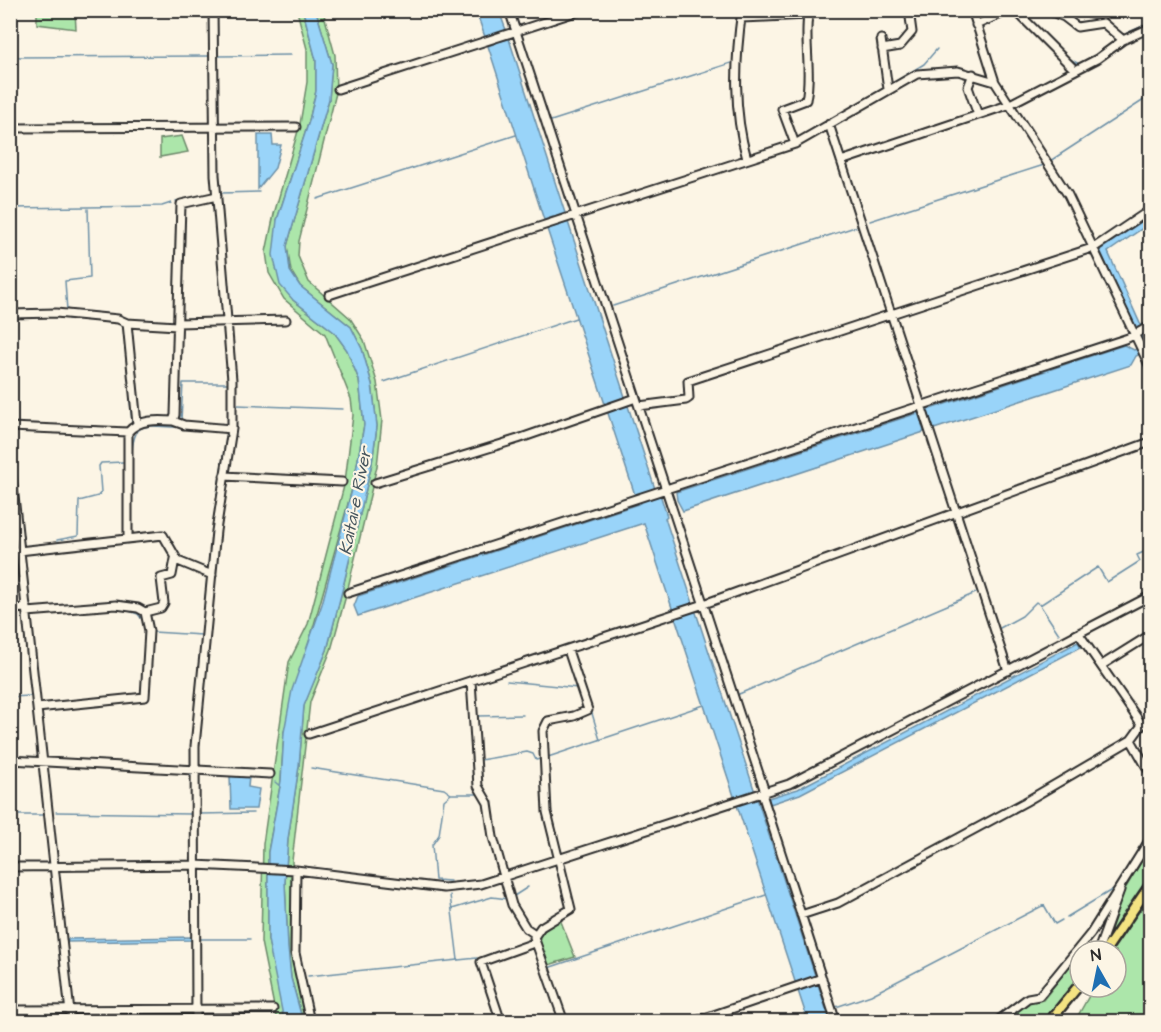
<svg xmlns="http://www.w3.org/2000/svg" width="1161" height="1032" font-family="'Architects Daughter',sans-serif">
<style>
.built{fill:#f5e1df}
.green{fill:#ace6aa;stroke:#6c886a;stroke-width:1.5}
.water{fill:#99d4f9;stroke:#6d90a7;stroke-width:1.5}
.lines{fill:none;stroke-linecap:round;stroke-linejoin:round}
.stream{stroke:#6d90a7;stroke-width:1.5}
.minor-casing{stroke:#2b2b2b;stroke-width:11}
.major-casing{stroke:#2b2b2b;stroke-width:13}
.minor{stroke:#fcf5e5;stroke-width:7}
.major{stroke:#f4e382;stroke-width:8}
.labels{text-anchor:middle;stroke-width:4.5;stroke-linejoin:round;paint-order:stroke}
.water-label{font-size:18px;font-style:italic;fill:#46555e;stroke:#fcf5e5}
</style>
<rect width="100%" height="100%" fill="#fcf5e5"/>
<filter id="ink" filterUnits="userSpaceOnUse"><feTurbulence type="fractalNoise" baseFrequency=".0167" numOctaves="2"/><feDisplacementMap in="SourceGraphic" scale="12" xChannelSelector="R" yChannelSelector="G"/><feConvolveMatrix kernelMatrix="1 2 1 2 8 2 1 2 1" color-interpolation-filters="sRGB"/></filter>
<g filter="url(#ink)">
<!-- built -->
<path class="built" d="M75,1010H193V1021L74,1022Z"/>
<!-- green -->
<path class="green" d="M37,11H75L76,29L37,24Z
M297,11H303L316,60V91L309,121L277,220L293,300L334,332L347,350L359,380L364,425L354,482L284,732L281,781L268,852V940L284,1010V1022L277,1021L261,942L263,844L289,662L308,624L345,482L353,415L351,399L325,334L284,299L269,273L266,252L274,214L300,124L307,82V49Z
M316,11H323L335,55L336,93L299,241L298,256L309,282L350,318L364,340L377,382L382,420L377,466L347,592L331,650L310,702L292,861L293,954L308,1022L303,1021L291,978L288,948L285,882L288,839L299,766L304,705L327,650L343,587L372,463L377,426L372,384L362,349L351,327L300,286L291,271L287,246L329,99L332,64Z
M182,136L188,152L160,157V139Z
M1150,847V876L1100,951L1125,889Z
M1150,895V1021H1075L1094,987H1116V951H1112Z
M560,919L575,957L545,966L538,944L540,934Z
M1080,953V977L1043,1021H1006V1020L1032,1000H1043Z"/>
<!-- water -->
<path class="water" d="M303,11H316L332,64L329,99L287,246L290,271L300,286L351,327L362,349L372,384L377,426L372,463L343,587L327,650L304,706L299,766L288,839L285,882L288,948L291,978L303,1022L284,1021L268,940V852L281,781L284,732L292,690L322,604L354,482L364,425L359,380L347,350L334,332L293,300L280,285L273,255L277,220L309,121L316,91V60Z
M476,11H499L506,30L498,33L501,41L509,39L565,213L557,216L560,225L568,222L657,495L660,494L667,516L665,518L830,1021H808L644,523L358,616L354,606L358,596L638,504L547,229L556,226L553,217L544,220L488,46L496,43L493,35L485,37Z
M258,135H272L273,145H281L275,168L258,189Z
M1150,216V223L1108,252L1150,346V359L1146,351L1136,356L1131,365L934,429L931,421L922,424L924,432L683,511L677,500L676,492L918,413L921,421L930,418L927,410L1124,345L1134,350L1143,346L1100,250Z
M1078,642L1081,647L800,794L770,804L768,798L798,789Z
M230,776L249,777L248,787L259,789L256,809H231Z
M192,937V940L67,942V939Z"/>
<g class="lines">
<!-- stream -->
<path class="stream" d="M1127,33L1150,23
M1113,43L1118,38
M217,56L291,55
M10,57L210,56
M1068,58L1079,64
M893,83L924,64L937,49
M551,121L731,63
M799,138L884,88
M1050,161L1150,96
M221,193L259,192
M317,199L516,135
M176,201L202,196
M10,208L162,206L171,203
M870,221L1044,165
M613,306L858,226
M67,311L65,281L90,278L88,209
M68,319H79
M115,322L123,326L125,333
M127,364L130,395
M384,382L576,318
M130,400L132,423
M237,405L343,409
M181,420L183,383H228V425
M132,455C133,418 147,427 178,427
M217,495L227,433
M213,528L216,502
M57,540L78,536L79,501L98,496L101,492L99,466L101,463L123,462
M24,546L44,544
M208,570L212,533
M129,611L138,614L144,622
M1000,628L1022,616L1036,602L1040,605
M153,632L202,635
M1059,634L1040,605L1098,567L1107,582L1140,561L1137,555L1146,551L1145,547L1150,544
M198,675L207,579
M507,681L578,688
M739,694L978,592
M10,697L31,696
M591,710L600,740
M193,732L198,682
M479,742L477,716L523,715
M479,752L481,784
M548,757L704,705
M480,760L527,752L533,754L536,760L540,759
M191,765L192,749
M311,768L444,789L451,794
M191,773V858
M275,782L281,787
M56,812L191,814
M200,814L253,813
M10,815H42
M191,871L192,937
M450,881L435,880L432,845L439,835L444,800L451,794H478
M450,895L458,960
M514,896L528,887
M452,909L492,897L508,899
M1067,917L1115,888
M200,939H250
M548,968L766,895
M308,976L477,958
M836,1007L871,995L1044,905L1055,924L1062,920"/>
<defs>
<path id="minor" d="M509,10L765,792L763,797L836,1022
M742,10C735,61 733,110 747,159
M972,10L995,82L1068,195L1150,367
M1015,10L1075,70
M1047,10L1064,17L1077,27L1103,23L1123,40
M741,18L808,15
M976,25L1010,10
M881,39L888,89
M882,49L900,46L912,32L909,10
M973,74L968,87L978,115
M338,89L582,10
M829,124L1008,671
M10,128L296,127
M795,144L782,109L806,100C812,72 804,44 808,15L822,10
M841,161L1008,105L1097,59L1123,40L1150,28
M329,295L795,144L917,74L958,71L995,82
M10,314L56,313L118,319L127,323L177,326
M127,323L137,424
M178,323L286,320
M639,406L686,400L689,398L688,381L1095,247L1150,210
M173,421L184,425L232,429
M10,427L128,432
M10,459L71,1022
M224,476L342,482
M375,483L518,439L636,398
M128,538V432C139,419 157,420 173,421L175,415L181,204L217,196
M10,552L163,535L178,561L212,575
M348,593L1128,338L1150,326
M10,609L27,608
M27,612L116,605L138,608L145,612L149,631L145,697L37,708
M145,612L161,608L164,603L161,578L172,575L175,559
M1079,634L1142,725
M1102,665L1150,635
M471,681L478,786L488,803L493,837L512,905L526,928L535,934
M309,734L704,604L1150,442
M1131,740L1150,773
M10,760L270,774
M10,867L195,865L296,870L444,888L481,884L789,784L1150,596
M296,870L295,953L310,1022
M801,915L838,903L1025,802L1131,740L1142,725L1150,719
M1098,951L1120,890
M10,1010L273,1009
M196,1022L195,746L216,531L232,429V380L215,175L213,10
M501,1022L481,962L534,943
M564,1022L534,937L541,927L571,909L547,812L543,731L548,721L574,716L588,710L568,650
M693,1022L822,978
M996,1022L1028,998L1039,996L1056,976L1091,933L1150,839"/>
<path id="major" d="M1105,951L1150,885
M1049,1022L1080,984"/>
</defs>
<!-- minor casing -->
<use href="#minor" class="minor-casing"/>
<!-- major casing -->
<use href="#major" class="major-casing"/>
<!-- minor -->
<use href="#minor" class="minor"/>
<!-- major -->
<use href="#major" class="major"/>
</g>
</g>
<g class="labels">
<!-- water labels -->
<g class="water-label">
<text transform="translate(355 501) rotate(-79)" y="6">Kaitai-e River</text>
</g>
</g>
<!-- margin -->
<rect width="1161" height="1032" fill="none" stroke="#fcf5e5" stroke-width="36"/>
<rect x="18" y="18" width="1125" height="996" fill="none" stroke="#2b2b2b" stroke-width="2" filter="url(#ink)"/>
<!-- north arrow -->
<g transform="translate(1098 969) rotate(351)"><circle r="28" fill="#fcf5e5" stroke="#a8a49b" stroke-width="1.5"/>
<path d="M0-4.5L10 22L0 15L-10 22Z" fill="#1f6fb2"/>
<text y="-9" font-size="16" font-weight="bold" text-anchor="middle" fill="#2b2b2b">N</text>
</g>
</svg>
